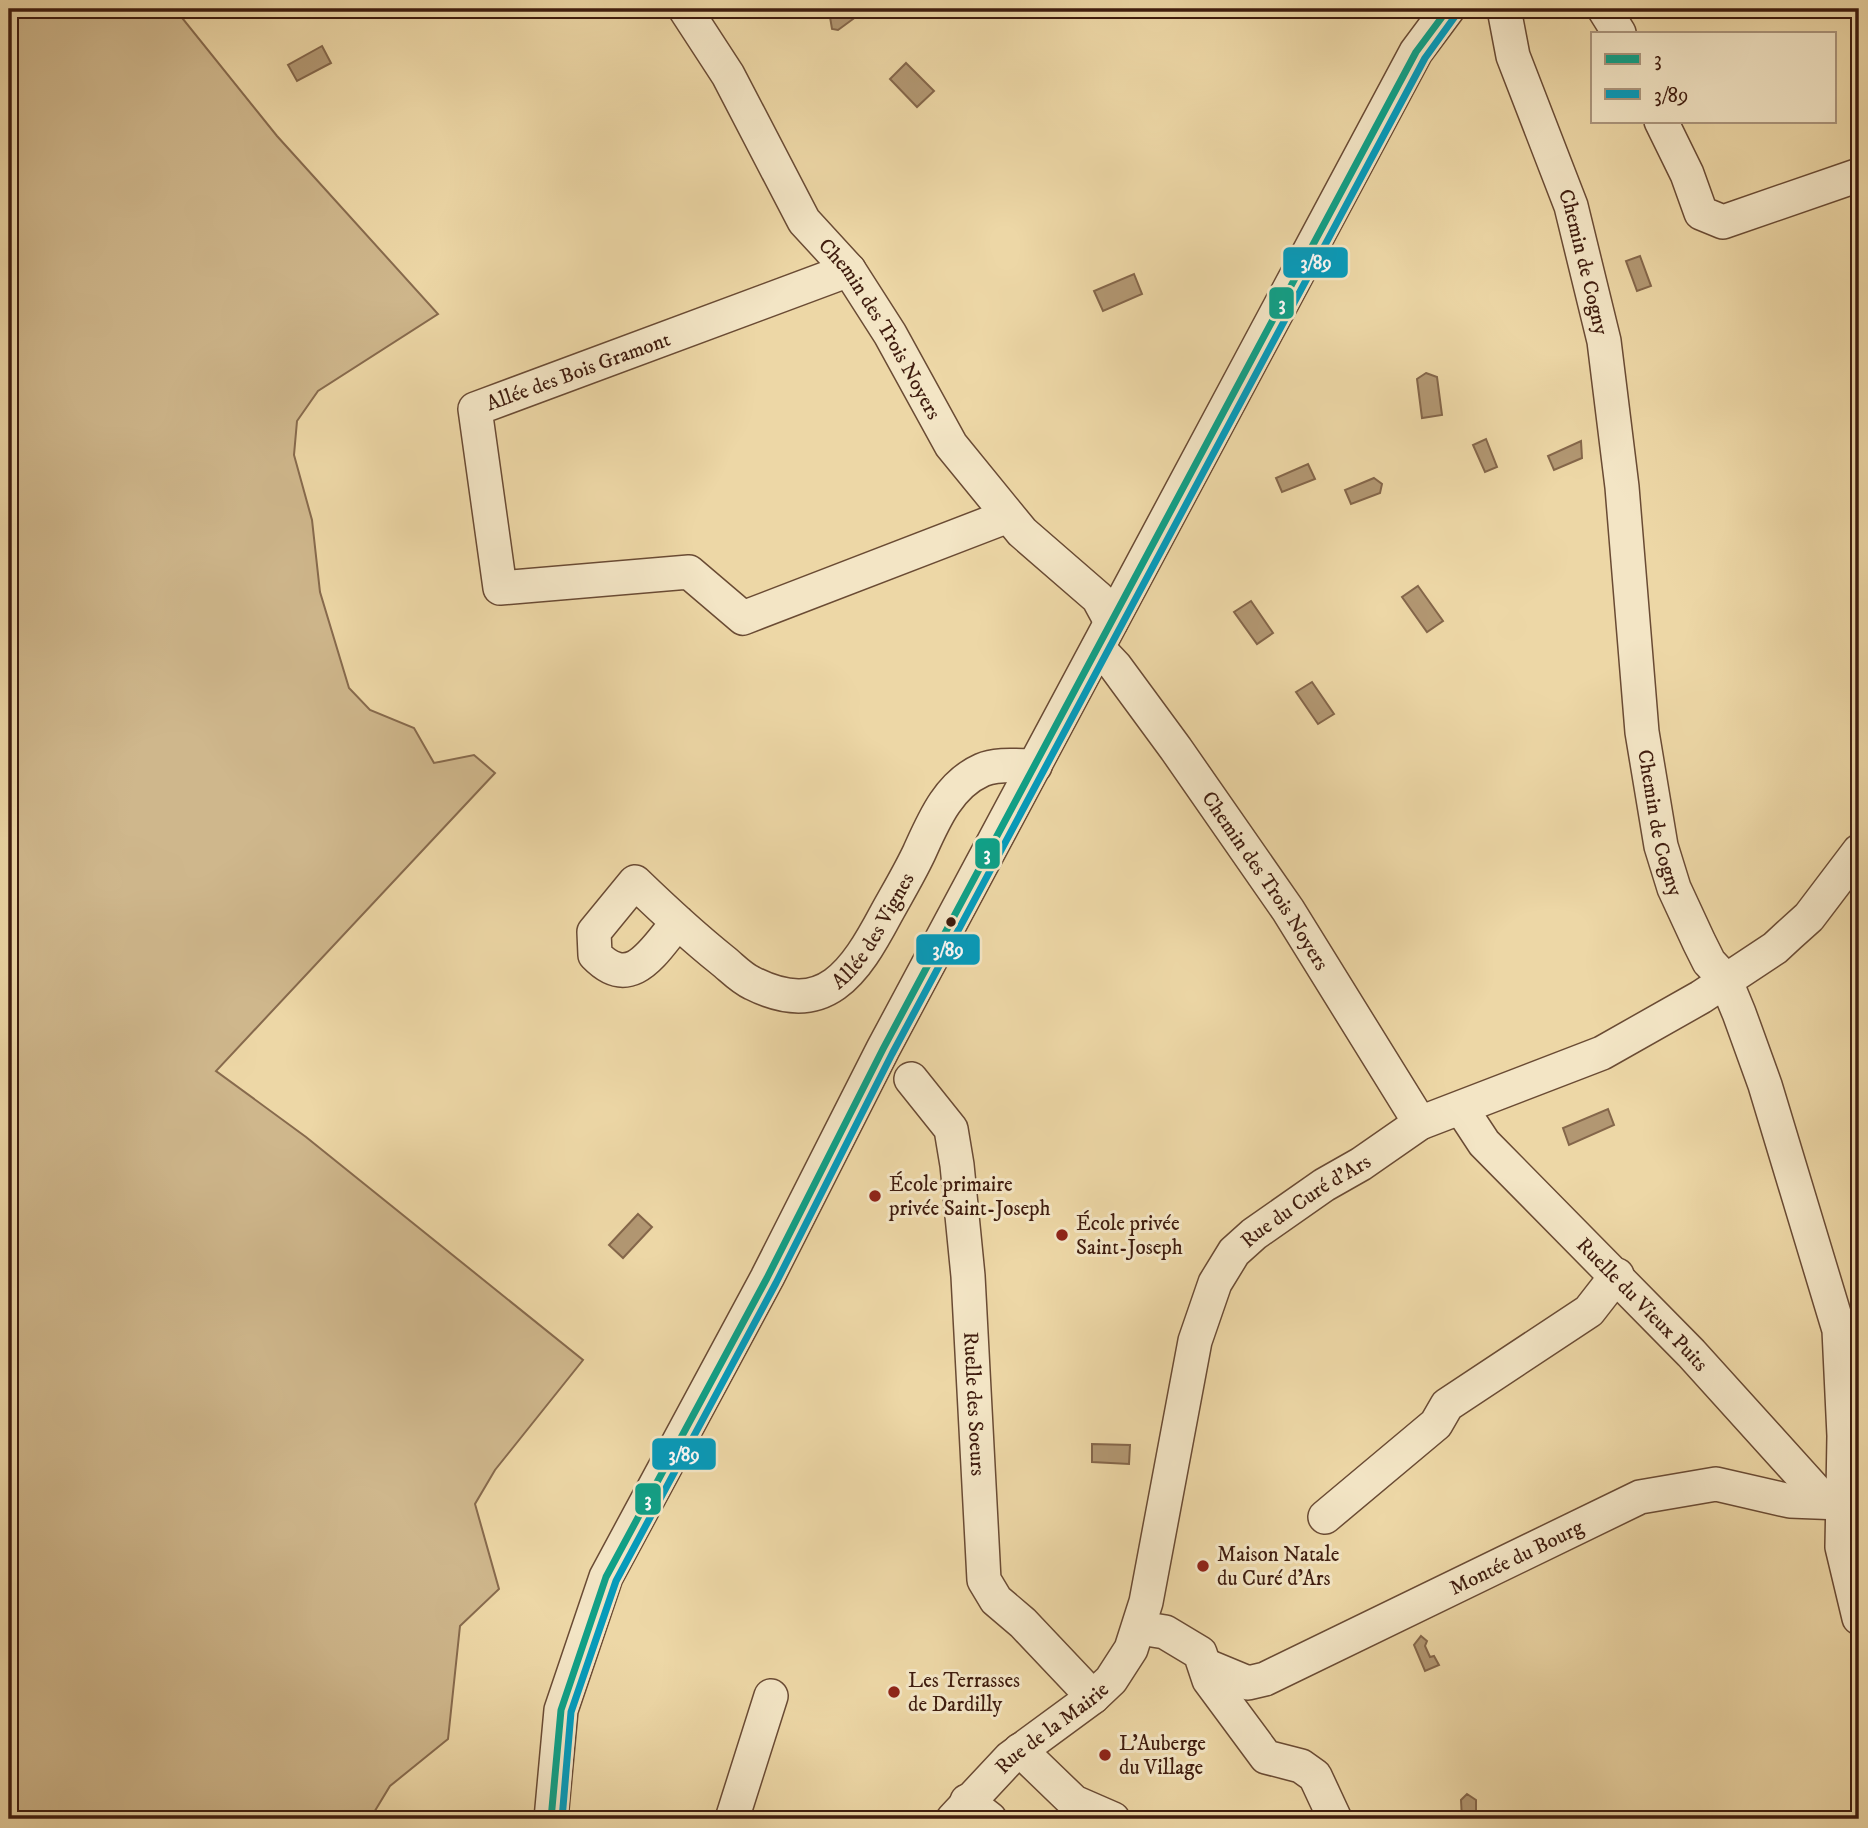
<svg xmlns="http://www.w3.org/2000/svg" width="1868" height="1828" font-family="'IM FELL DW Pica',serif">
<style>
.green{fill:#cfb78c;stroke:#876a4d;stroke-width:2}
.water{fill:#b29772;stroke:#84664a;stroke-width:2}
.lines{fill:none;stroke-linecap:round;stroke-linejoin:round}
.minor-casing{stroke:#6a4b34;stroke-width:36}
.minor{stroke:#f3e5c5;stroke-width:33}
.bus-1-casing{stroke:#f3e5c5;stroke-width:12}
.bus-2-casing{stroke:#f3e5c5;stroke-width:12}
.bus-1{stroke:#10a087;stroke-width:7}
.bus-2{stroke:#069bbb;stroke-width:7}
.bus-dot{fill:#3f1c0e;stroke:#f3e5c5;stroke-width:2.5}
.poi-dot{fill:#8f2418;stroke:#f3e5c5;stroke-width:2.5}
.labels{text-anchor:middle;stroke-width:6;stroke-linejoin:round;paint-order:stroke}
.street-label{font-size:21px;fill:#3f1c0e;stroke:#f3e5c5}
.poi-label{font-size:21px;fill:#3f1c0e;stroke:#f3e5c5;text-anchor:start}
.line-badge{stroke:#f3e5c5;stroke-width:2.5}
.badge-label{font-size:19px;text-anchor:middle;font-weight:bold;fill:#fff}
</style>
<rect width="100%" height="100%" fill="#edd7a6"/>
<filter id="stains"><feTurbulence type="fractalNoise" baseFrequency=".00286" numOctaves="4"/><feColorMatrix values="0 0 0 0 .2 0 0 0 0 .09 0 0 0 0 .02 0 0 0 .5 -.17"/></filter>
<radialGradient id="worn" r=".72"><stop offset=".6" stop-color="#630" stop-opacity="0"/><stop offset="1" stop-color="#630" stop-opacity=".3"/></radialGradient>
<!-- green -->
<path class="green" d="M9,9H175L277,136L438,314L318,391L297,421L294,455L312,520L320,592L349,688L370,710L414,728L434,763L474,755L495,773L216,1071L306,1137L583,1360L495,1470L475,1504L499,1589L460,1626L448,1739L390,1786L370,1819H9Z"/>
<!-- water -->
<path class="water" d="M841,9H862L864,11L838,30L832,29L830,17Z
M322,46L331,63L297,81L288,65Z
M906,63L934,91L917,107L890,79Z
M1640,256L1651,286L1637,291L1626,261Z
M1134,274L1142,294L1103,311L1094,291Z
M1426,373L1437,377L1442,415L1422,418L1417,379Z
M1486,439L1497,467L1485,472L1473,445Z
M1581,441L1582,458L1554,470L1548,456Z
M1308,464L1315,479L1282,492L1276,478Z
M1374,478L1382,484L1380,493L1351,504L1345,490Z
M1418,586L1443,621L1427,632L1402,597Z
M1251,601L1273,633L1257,644L1234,612Z
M1312,682L1334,714L1318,724L1296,692Z
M1608,1109L1614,1125L1569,1145L1563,1128Z
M638,1214L652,1227L623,1258L609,1245Z
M1092,1444L1130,1445L1129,1464L1092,1462Z
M1421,1636L1427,1641L1425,1646L1430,1657L1434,1656L1439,1665L1425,1671L1414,1645Z
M1467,1794L1476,1800V1819H1462L1461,1800Z"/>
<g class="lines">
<defs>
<g id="minor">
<path id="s1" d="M685,9L728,75L804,221L849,270L890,334L951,445L1022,532L1098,598L1111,622"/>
<path id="s2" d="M1504,9L1513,56L1571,206L1604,341L1622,487L1642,732L1661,846L1674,888L1699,942L1709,962L1725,979L1739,1013L1765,1085L1839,1330L1844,1436L1842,1547L1859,1618"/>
<path d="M1604,9L1619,33"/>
<path d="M1661,121L1687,174L1701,213L1723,222L1859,175"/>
<path d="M849,270L475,409L500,588L689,572L743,618L1008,516"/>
<path id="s3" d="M1098,648L1115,666L1176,749L1288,910L1420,1123"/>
<path id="s4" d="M678,922C654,950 632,993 595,955L594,932L635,882C663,909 692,936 722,960C732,968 741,978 752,983C825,1020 855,972 886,914C897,894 909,874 919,853C933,822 948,785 982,770C997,763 1019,766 1035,766"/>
<path id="s5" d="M911,1079L951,1129L957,1165L968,1276L984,1580L996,1600L1023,1623L1093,1697"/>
<path id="s6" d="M1461,1108L1484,1143L1691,1353L1824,1500"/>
<path d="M1325,1517L1436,1424L1447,1405L1589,1311L1617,1275"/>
<path d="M1140,1628L1165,1632L1200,1653L1209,1680L1266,1757L1301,1766L1315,1776L1335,1819"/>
<path id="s7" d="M1207,1666L1248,1683L1265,1679L1640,1497L1716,1484L1790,1501L1841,1503"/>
<path d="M1020,1750L1074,1802L1113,1819"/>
<path d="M967,1801L990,1819"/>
<path d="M551,1819L561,1710L606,1577L767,1278L883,1049L1416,52L1448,9"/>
<path d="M732,1819L771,1696"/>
<path id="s8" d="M953,1819L1010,1758L1093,1697L1111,1680L1131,1649L1146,1602L1195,1341L1215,1283L1234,1252L1254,1234L1324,1185L1361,1164L1420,1123L1602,1053L1701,997L1775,948L1789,935L1809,917L1859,851"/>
</g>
</defs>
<!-- minor casing -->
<use href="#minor" class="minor-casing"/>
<!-- minor -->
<use href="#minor" class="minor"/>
<defs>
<path id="bus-1" d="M551,1819L561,1710L606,1577L767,1278L883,1049L1416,52L1448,9"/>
<path id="bus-2" d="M562,1819L571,1712L616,1581L776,1283L892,1054L1425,58L1456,15"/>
</defs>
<!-- bus-1 casing -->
<use href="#bus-1" class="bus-1-casing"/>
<!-- bus-2 casing -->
<use href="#bus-2" class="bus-2-casing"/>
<!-- bus-1 -->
<use href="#bus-1" class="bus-1"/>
<!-- bus-2 -->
<use href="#bus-2" class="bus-2"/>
</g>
<!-- markers -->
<circle class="bus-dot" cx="951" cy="922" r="6"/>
<g class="poi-dot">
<circle cx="875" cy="1196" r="7"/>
<circle cx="1062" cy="1235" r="7"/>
<circle cx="1203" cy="1566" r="7"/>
<circle cx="894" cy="1692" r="7"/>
<circle cx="1105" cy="1755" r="7"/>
</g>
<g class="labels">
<!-- street labels -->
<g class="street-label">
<text dy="7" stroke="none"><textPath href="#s2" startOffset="266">Chemin de Cogny</textPath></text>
<text dy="7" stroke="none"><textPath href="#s1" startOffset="376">Chemin des Trois Noyers</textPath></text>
<text transform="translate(578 371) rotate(-20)" y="7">Allée des Bois Gramont</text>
<text dy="7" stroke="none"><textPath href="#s2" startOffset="833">Chemin de Cogny</textPath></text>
<text dy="7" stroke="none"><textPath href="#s3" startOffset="287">Chemin des Trois Noyers</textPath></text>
<text dy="7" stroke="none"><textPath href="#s4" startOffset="504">Allée des Vignes</textPath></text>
<text dy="7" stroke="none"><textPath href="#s8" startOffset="749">Rue du Curé d'Ars</textPath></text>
<text dy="7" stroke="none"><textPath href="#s6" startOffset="268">Ruelle du Vieux Puits</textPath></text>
<text dy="7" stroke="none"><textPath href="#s5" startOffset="340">Ruelle des Soeurs</textPath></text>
<text dy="7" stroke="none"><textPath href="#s7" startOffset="341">Montée du Bourg</textPath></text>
<text dy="7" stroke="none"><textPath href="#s8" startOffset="135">Rue de la Mairie</textPath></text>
</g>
<!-- poi labels -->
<g class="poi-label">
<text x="889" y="1191">École primaire<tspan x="889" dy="24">privée Saint-Joseph</tspan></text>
<text x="1076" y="1230">École privée<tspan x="1076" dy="24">Saint-Joseph</tspan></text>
<text x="1217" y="1561">Maison Natale<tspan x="1217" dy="24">du Curé d'Ars</tspan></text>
<text x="908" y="1687">Les Terrasses<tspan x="908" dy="24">de Dardilly</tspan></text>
<text x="1119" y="1750">L'Auberge<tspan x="1119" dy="24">du Village</tspan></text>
</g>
</g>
<g class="line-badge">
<rect x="1282" y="246" width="67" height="33" rx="7" fill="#069bbb"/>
<rect x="1268" y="286" width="27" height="34" rx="7" fill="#10a087"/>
<rect x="974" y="837" width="27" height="33" rx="7" fill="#10a087"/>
<rect x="915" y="933" width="66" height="33" rx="7" fill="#069bbb"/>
<rect x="651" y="1437" width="66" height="34" rx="7" fill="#069bbb"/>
<rect x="634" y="1482" width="28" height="34" rx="7" fill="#10a087"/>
</g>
<g class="badge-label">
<text x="1316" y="269">3/89</text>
<text x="1282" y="310">3</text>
<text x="987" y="860">3</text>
<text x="948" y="956">3/89</text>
<text x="684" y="1461">3/89</text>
<text x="648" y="1506">3</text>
</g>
<!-- margin -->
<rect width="1868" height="1828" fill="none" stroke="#edd7a6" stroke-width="35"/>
<rect x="10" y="10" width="1847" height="1807" fill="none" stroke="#3f1c0e" stroke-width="3.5"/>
<rect x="18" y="18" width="1833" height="1793" fill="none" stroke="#3f1c0e" stroke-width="2"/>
<!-- legend -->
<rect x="1591" y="32" width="245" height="91" fill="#f3e5c5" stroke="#ab957c" stroke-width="2"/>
<rect x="1605" y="54" width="35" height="10" fill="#10a087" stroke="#ab957c" stroke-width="2"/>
<text x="1654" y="66" font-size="21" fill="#3f1c0e">3</text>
<rect x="1605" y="89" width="35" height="10" fill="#069bbb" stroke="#ab957c" stroke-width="2"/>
<text x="1654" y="102" font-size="21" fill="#3f1c0e">3/89</text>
<rect width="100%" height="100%" filter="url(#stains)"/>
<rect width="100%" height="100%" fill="url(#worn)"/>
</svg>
